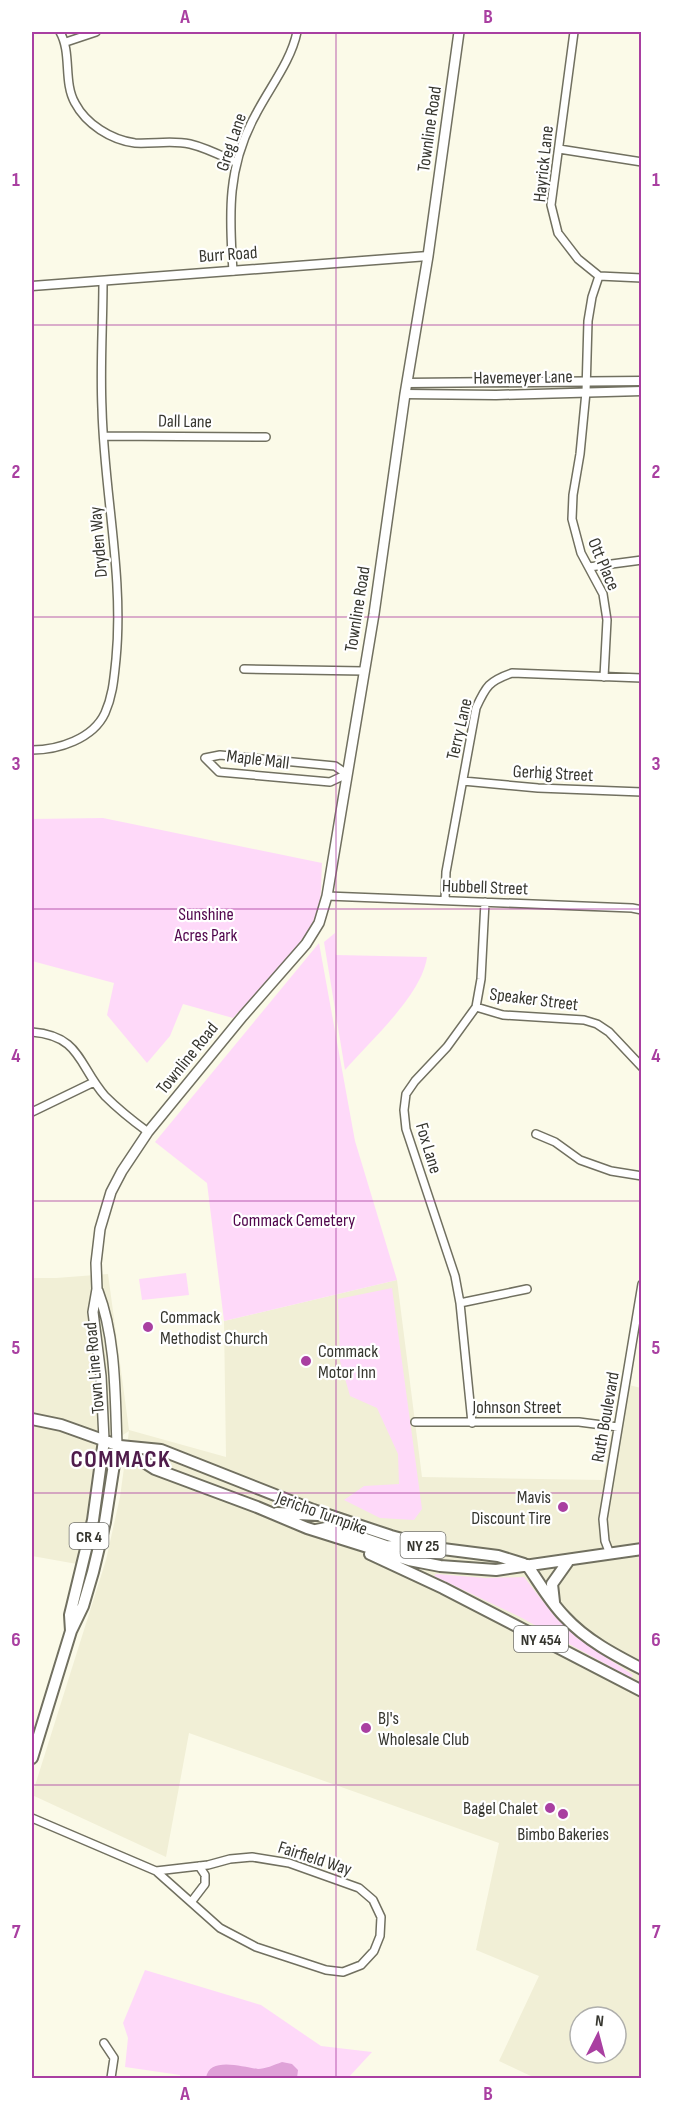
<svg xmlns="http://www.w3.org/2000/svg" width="673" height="2110" font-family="'Sofia Sans Condensed',sans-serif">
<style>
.built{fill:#f1efd6;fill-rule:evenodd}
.green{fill:#fed9f9}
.water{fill:#dfa2d8}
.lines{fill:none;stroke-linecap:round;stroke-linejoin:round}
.minor-casing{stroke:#717060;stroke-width:10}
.tertiary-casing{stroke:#717060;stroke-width:11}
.secondary-casing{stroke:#717060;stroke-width:12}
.primary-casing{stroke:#717060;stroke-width:14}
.minor{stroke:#fff;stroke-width:7}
.tertiary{stroke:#fff;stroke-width:8}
.secondary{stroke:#fff;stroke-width:9}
.primary{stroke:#fff;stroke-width:10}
.grid{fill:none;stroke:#a93fa1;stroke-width:1.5;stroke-opacity:0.55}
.poi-dot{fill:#a93fa1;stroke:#fff;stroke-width:2}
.labels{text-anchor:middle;stroke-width:4.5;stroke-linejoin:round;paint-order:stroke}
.shield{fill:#fff;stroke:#72726d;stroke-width:1.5}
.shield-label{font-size:16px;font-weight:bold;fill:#36362f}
.street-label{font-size:18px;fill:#36362f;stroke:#fff}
.park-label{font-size:18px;fill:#50054c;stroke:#fff}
.poi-label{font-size:18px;fill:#36362f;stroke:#fff;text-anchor:start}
.district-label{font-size:24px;font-weight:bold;letter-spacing:1.5px;fill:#4f1c4b;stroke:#fff}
.neatline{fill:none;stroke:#a93fa1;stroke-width:2}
.grid-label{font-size:20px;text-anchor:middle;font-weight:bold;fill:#a93fa1}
</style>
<rect width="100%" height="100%" fill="#fbfae8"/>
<!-- built -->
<path class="built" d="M108,1274L129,1430L226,1457L224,1321L397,1280L422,1477L603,1480L621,1383L641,1388V2078H535L499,2061L539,1976L476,1950L499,1843L189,1733L166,1857L32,1795L106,1560L120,1497L129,1431L103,1448L77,1564L32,1556V1278H56ZM580,2017H616V2053H580Z"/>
<!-- green -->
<path class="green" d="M103,818L322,863C321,877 322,892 319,905C313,938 257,991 233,1018L183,1004L170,1036L147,1063L107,1015L114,983L32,961V819Z
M335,933L336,955L427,957C422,995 370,1041 345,1070L324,942Z
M319,943L355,1141L397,1280L224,1321L207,1183L155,1142Z
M186,1273L189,1295L142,1300L139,1279Z
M392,1288L422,1509L414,1520L380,1518L344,1500L364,1486L399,1484L398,1454L377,1408L350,1396L340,1361L338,1299Z
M436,1574L486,1578L524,1577L555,1617L577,1638L633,1675L631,1678L520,1617L434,1576Z
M145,1970L261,2005L321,2046L372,2052L348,2078H180V2075L125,2067L128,2038L123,2023Z"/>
<!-- water -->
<path class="water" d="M282,2062L292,2064L298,2070L297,2078H206C209,2056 243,2067 258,2069C265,2069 274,2065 282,2062Z"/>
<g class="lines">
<defs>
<path id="minor" d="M60,32C72,53 63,82 75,103C86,124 111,140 135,143C154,144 172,140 190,144C207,148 222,156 237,163
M574,32L551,205L558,233L578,259L599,276L642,278
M66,42L96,32
M559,149L642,162
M233,271C229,214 227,166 256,114C270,87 291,61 297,32
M599,276L592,297L588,321L586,392L580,454L573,495L572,519L581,553L603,594L607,620L604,677
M104,436L266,437
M589,567L642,560
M244,669L364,671
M32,750C58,750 93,739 105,713C113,695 114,678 116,659C124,576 104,492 102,409C100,366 103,323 103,281
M220,755L335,766L347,774L330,782L219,772L205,758Z
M463,781L538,788L642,792
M327,896L632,908L642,910
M445,900L446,872L476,708C486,686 489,681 512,673L642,678
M476,1007L503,1015L584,1020L597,1024L609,1032L642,1067
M32,1032C81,1036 78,1065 105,1096C118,1109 133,1121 148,1132
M32,1112L94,1082
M536,1134L555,1142L580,1160L611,1171L642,1176
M460,1303L527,1289
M415,1422H579L618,1427
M472,1423L460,1303L455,1276L406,1129L404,1110L406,1094L415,1081L447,1047L476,1007L481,979L485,902
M610,1554L605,1541L603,1519L642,1284
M32,1818L156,1871
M252,1857L289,1863L359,1888L373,1900L381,1917L380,1936L374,1951L361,1965L343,1972L326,1970L256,1947L220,1928L156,1871L208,1865L230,1859Z
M192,1901L205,1884V1875L199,1866
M104,2043L114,2058L111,2078"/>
<path id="tertiary" d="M32,286L428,256
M407,383L642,381
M405,394L496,395L642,391"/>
<path id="secondary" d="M98,1291C116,1338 115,1395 117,1445
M104,1440L101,1376L93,1312L97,1289L96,1263L100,1229L111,1192L122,1171L148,1132L243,1016L306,944L319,923L327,896L374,614L405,394L428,256L459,32"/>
<path id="primary" d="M32,1419L61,1425L117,1445L155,1469L257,1507L307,1528L409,1560L440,1566L496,1570L642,1549
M120,1446L161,1450L313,1510L391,1536L435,1548L498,1556L524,1564
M277,1513L318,1515
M316,1530L331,1527L386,1546L423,1548
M370,1554L443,1588L642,1691
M527,1565C539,1582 550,1602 565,1617C586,1640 615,1655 642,1669
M554,1602L552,1584L569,1560
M71,1631L70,1615L93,1520L104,1440
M32,1758L71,1631L83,1606L93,1572L105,1522L117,1445"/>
</defs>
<!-- minor casing -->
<use href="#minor" class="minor-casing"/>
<!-- tertiary casing -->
<use href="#tertiary" class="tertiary-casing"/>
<!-- secondary casing -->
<use href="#secondary" class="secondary-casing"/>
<!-- primary casing -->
<use href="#primary" class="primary-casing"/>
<!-- minor -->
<use href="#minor" class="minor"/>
<!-- tertiary -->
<use href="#tertiary" class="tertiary"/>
<!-- secondary -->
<use href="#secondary" class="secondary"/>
<!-- primary -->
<use href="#primary" class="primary"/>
</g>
<!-- grid -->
<path class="grid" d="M336,32V2078M32,325H642M32,617H642M32,909H642M32,1201H642M32,1493H642M32,1785H642"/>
<!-- markers -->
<g class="poi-dot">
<circle cx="148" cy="1327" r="6"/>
<circle cx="306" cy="1361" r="6"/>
<circle cx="563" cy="1507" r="6"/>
<circle cx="366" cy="1728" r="6"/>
<circle cx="550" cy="1808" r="6"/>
<circle cx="563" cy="1814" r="6"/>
</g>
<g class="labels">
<!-- shield labels -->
<g class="shield">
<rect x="69.5" y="1523" width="39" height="26" rx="4.5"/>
<rect x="400.5" y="1532" width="45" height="26" rx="4.5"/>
<rect x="514" y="1626" width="54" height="26" rx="4.5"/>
</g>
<g class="shield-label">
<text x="89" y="1542">CR 4</text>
<text x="423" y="1551">NY 25</text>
<text x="541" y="1645">NY 454</text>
</g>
<!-- street labels -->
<g class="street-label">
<text transform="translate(429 129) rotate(-82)" y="6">Townline Road</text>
<text transform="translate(231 142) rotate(-71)" y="6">Greg Lane</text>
<text transform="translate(543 164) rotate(-84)" y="6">Hayrick Lane</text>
<text transform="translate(228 254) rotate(-4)" y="6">Burr Road</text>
<text transform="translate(523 377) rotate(-1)" y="6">Havemeyer Lane</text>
<text transform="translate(185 421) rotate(1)" y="6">Dall Lane</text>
<text transform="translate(98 542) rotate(-95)" y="6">Dryden Way</text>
<text transform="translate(604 564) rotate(67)" y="6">Ott Place</text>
<text transform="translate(357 609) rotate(-81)" y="6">Townline Road</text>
<text transform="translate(459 729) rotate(-77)" y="6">Terry Lane</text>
<text transform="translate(258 759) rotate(7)" y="6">Maple Mall</text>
<text transform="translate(553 773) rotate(3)" y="6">Gerhig Street</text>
<text transform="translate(485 887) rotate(2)" y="6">Hubbell Street</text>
<text transform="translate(534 999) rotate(7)" y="6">Speaker Street</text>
<text transform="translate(187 1058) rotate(-51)" y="6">Townline Road</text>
<text transform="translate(429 1148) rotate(73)" y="6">Fox Lane</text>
<text transform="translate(94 1368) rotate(-95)" y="6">Town Line Road</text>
<text x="517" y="1413">Johnson Street</text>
<text transform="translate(605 1417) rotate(-80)" y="6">Ruth Boulevard</text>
<text transform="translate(322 1513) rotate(20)" y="6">Jericho Turnpike</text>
<text transform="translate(315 1858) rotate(18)" y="6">Fairfield Way</text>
</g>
<!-- park labels -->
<g class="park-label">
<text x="206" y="920">Sunshine<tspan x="206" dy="21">Acres Park</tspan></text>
<text x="294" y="1226">Commack Cemetery</text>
</g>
<!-- poi labels -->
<g class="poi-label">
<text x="160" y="1323">Commack<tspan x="160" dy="21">Methodist Church</tspan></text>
<text x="318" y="1357">Commack<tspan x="318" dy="21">Motor Inn</tspan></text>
<text x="551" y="1503" text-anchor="end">Mavis<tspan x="551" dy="21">Discount Tire</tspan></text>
<text x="378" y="1724">BJ's<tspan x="378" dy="21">Wholesale Club</tspan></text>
<text x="538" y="1814" text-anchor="end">Bagel Chalet</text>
<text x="563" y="1840" text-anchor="middle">Bimbo Bakeries</text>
</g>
<!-- district labels -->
<g class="district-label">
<text x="121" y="1467">COMMACK</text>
</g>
</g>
<!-- border -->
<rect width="673" height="2110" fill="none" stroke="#ffffff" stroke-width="66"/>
<!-- north arrow -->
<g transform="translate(598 2035) rotate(6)"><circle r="28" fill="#ffffff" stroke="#afafac" stroke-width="1.5"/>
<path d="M0-4.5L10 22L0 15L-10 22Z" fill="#a93fa1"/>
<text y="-9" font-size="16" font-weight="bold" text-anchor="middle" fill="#36362f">N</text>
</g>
<rect x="33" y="33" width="607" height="2044" class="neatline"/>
<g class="grid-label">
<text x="185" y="23">A</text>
<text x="488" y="23">B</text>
<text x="16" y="186">1</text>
<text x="656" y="186">1</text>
<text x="16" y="478">2</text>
<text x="656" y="478">2</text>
<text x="16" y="770">3</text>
<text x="656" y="770">3</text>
<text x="16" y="1062">4</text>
<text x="656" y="1062">4</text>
<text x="16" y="1354">5</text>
<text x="656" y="1354">5</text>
<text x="16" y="1646">6</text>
<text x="656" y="1646">6</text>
<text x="16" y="1938">7</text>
<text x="656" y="1938">7</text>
<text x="185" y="2100">A</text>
<text x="488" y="2100">B</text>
</g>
</svg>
